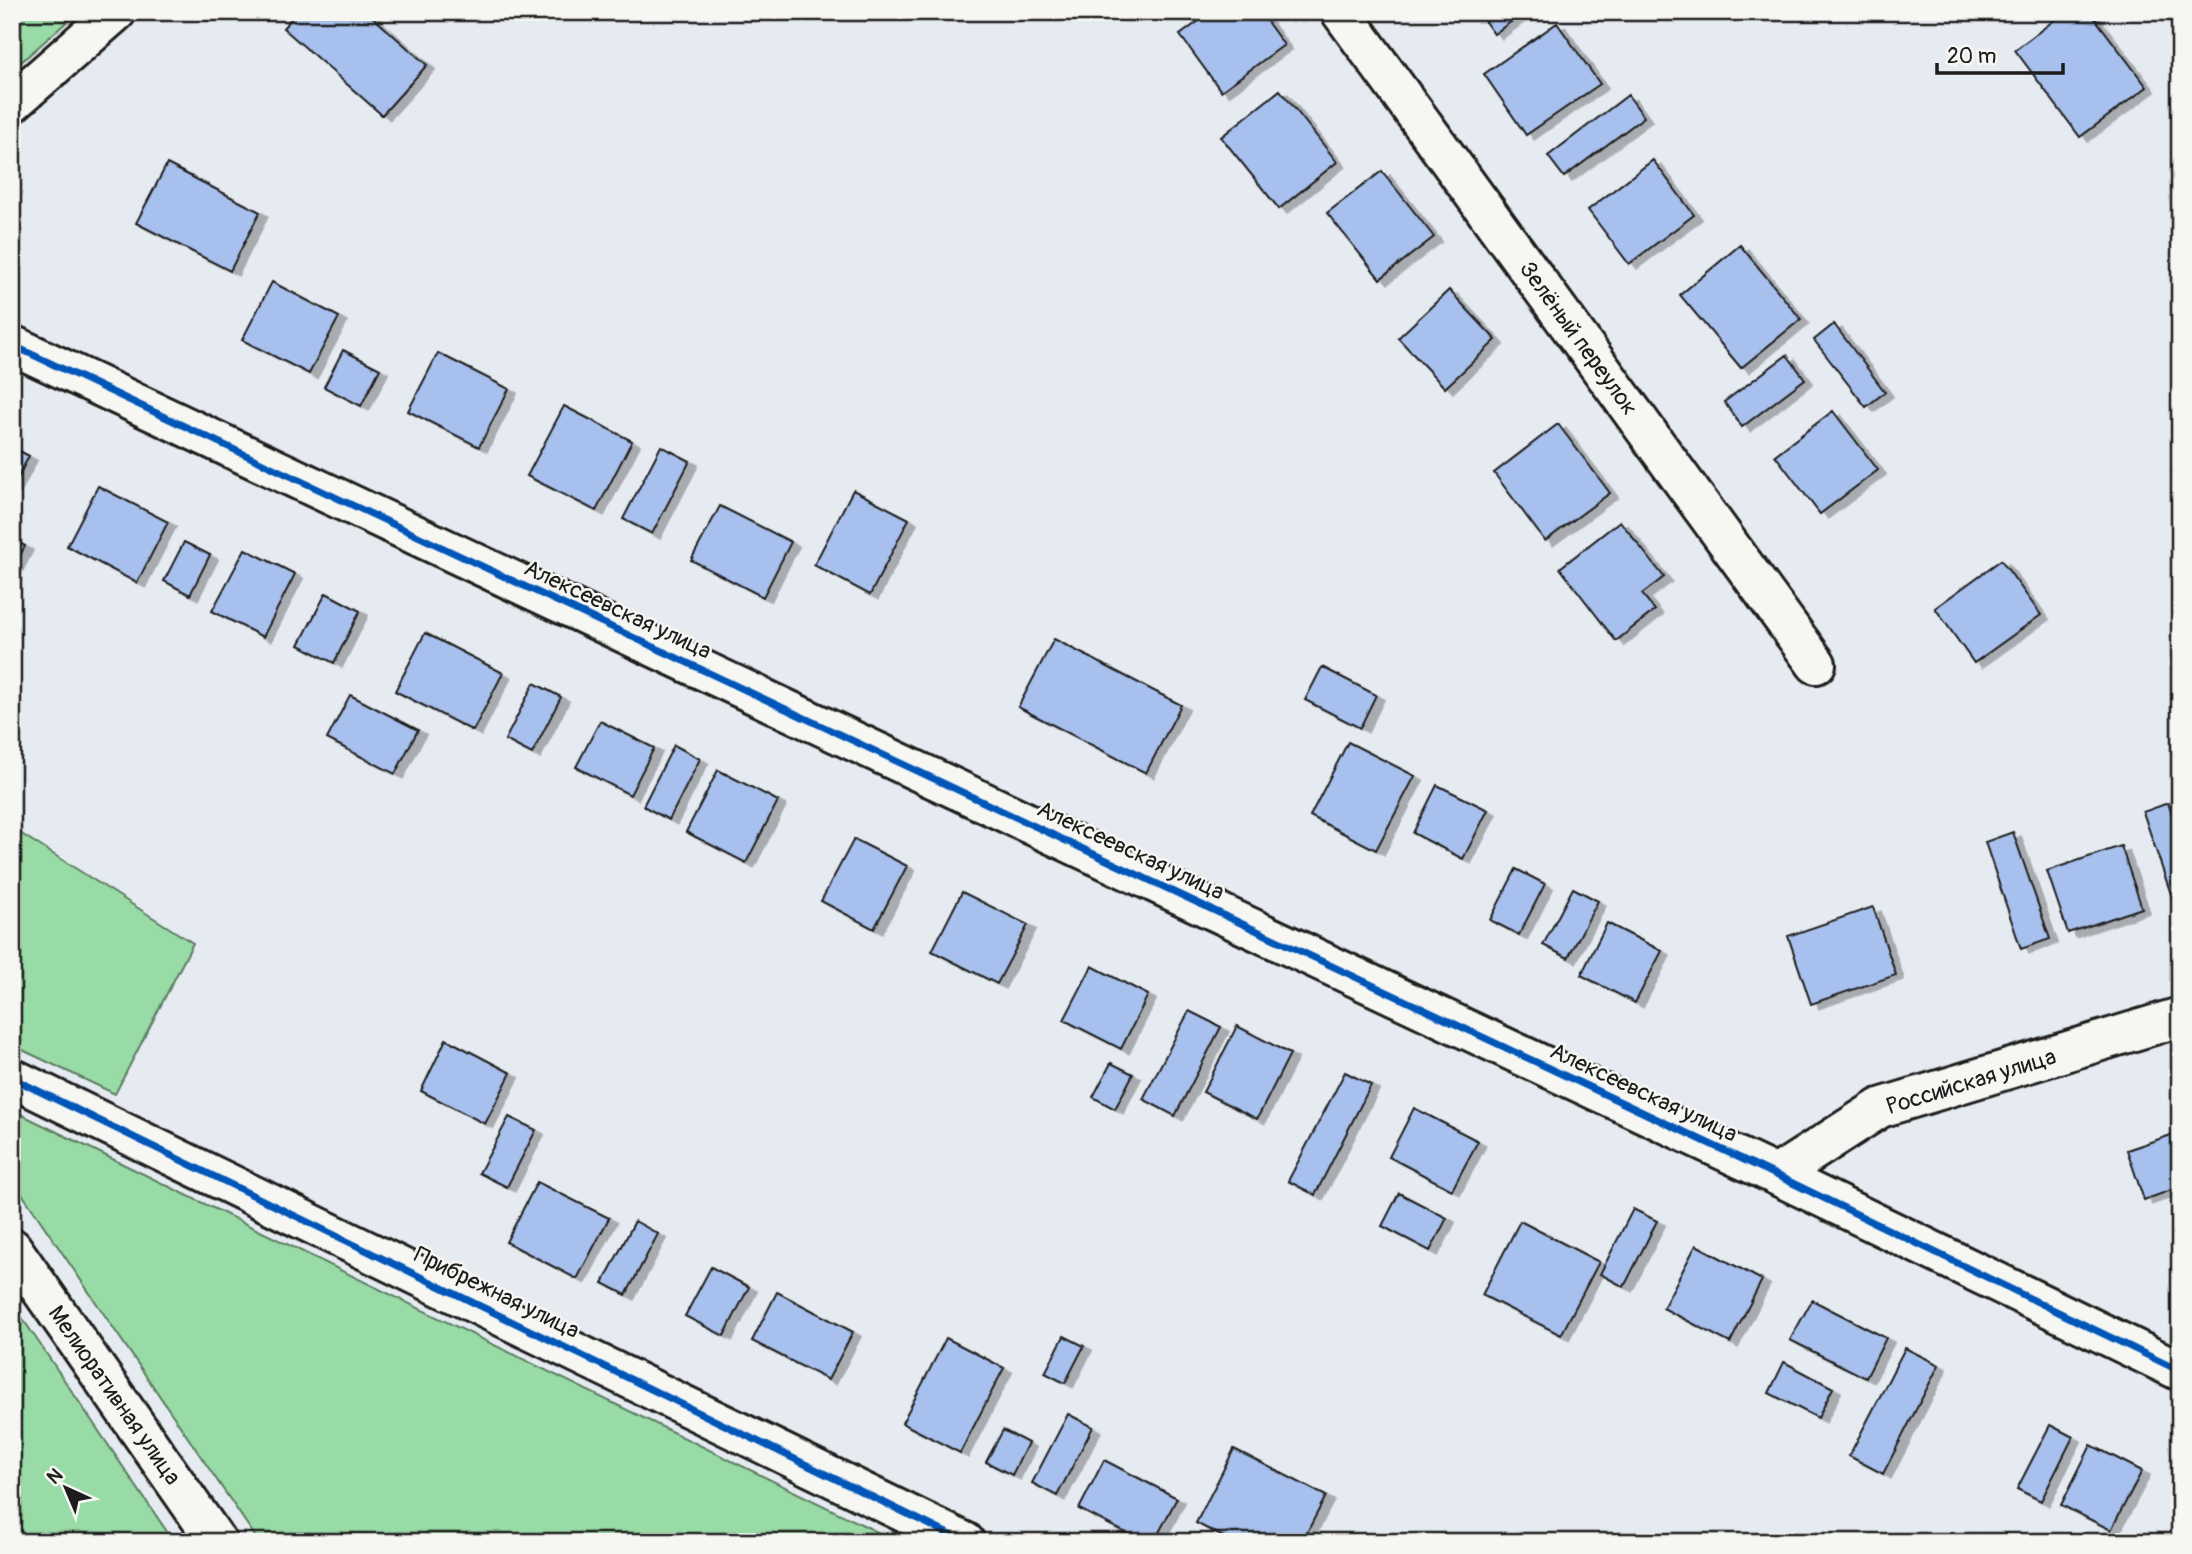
<svg xmlns="http://www.w3.org/2000/svg" width="2192" height="1554" font-family="Pangolin,sans-serif">
<style>
.green{fill:#98dba6;stroke:#5a7c61;stroke-width:2}
.building{fill:#a7c0ed;stroke:#1c1c1c;stroke-width:2;filter:url(#shadow)}
.lines{fill:none;stroke-linecap:round;stroke-linejoin:round}
.minor-casing{stroke:#1c1c1c;stroke-width:44}
.tertiary-casing{stroke:#1c1c1c;stroke-width:44}
.minor{stroke:#f6f6f2;stroke-width:38}
.tertiary{stroke:#f6f6f2;stroke-width:38}
.cycleway-casing{stroke:#f6f6f2;stroke-width:11}
.cycleway{stroke:#0057b8;stroke-width:7}
.labels{text-anchor:middle;stroke-width:5;stroke-linejoin:round;paint-order:stroke}
.street-label{font-size:23px;fill:#1c1c1c;stroke:#f6f6f2}
</style>
<defs>
<filter id="shadow"><feDropShadow dx="8" dy="4.5" stdDeviation="0" flood-color="#0004"/></filter>
</defs>
<rect width="100%" height="100%" fill="#e6ebf1"/>
<filter id="ink" filterUnits="userSpaceOnUse"><feTurbulence type="fractalNoise" baseFrequency=".0143" numOctaves="2"/><feDisplacementMap in="SourceGraphic" scale="14" xChannelSelector="R" yChannelSelector="G"/><feConvolveMatrix kernelMatrix="1 2 1 2 8 2 1 2 1" color-interpolation-filters="sRGB"/></filter>
<g filter="url(#ink)">
<!-- green -->
<path class="green" d="M12,12H78L12,70Z
M12,828L193,943L115,1094L12,1045Z
M12,1110L898,1542H259L12,1179Z
M12,1303L174,1542H12Z"/>
<!-- building -->
<path class="building" d="M297,12H367L427,65L382,115L283,28Z
M1211,12H1260L1284,45L1221,91L1180,35Z
M1478,12H1524L1494,34Z
M2065,12H2090L2147,87L2080,137L2015,50Z
M1557,23L1600,84L1526,135L1484,74Z
M1280,90L1337,162L1279,209L1221,137Z
M1628,95L1644,117L1564,177L1548,156Z
M1653,160L1694,215L1629,264L1588,210Z
M167,164L260,212L230,271L136,223Z
M1382,171L1434,237L1380,279L1327,213Z
M1740,245L1801,319L1741,368L1680,295Z
M272,282L339,317L309,374L242,340Z
M1449,290L1496,340L1445,388L1398,338Z
M1834,324L1885,392L1866,407L1814,340Z
M343,350L380,369L361,406L324,387Z
M438,353L509,389L479,447L408,411Z
M1787,355L1805,379L1742,427L1724,402Z
M564,406L632,441L596,511L527,476Z
M1833,411L1878,470L1820,514L1775,455Z
M1558,424L1610,493L1545,541L1494,473Z
M661,446L690,461L652,534L623,519Z
M12,447L29,456L12,489Z
M98,486L168,522L137,583L67,546Z
M853,490L909,519L870,595L814,565Z
M720,506L791,542L763,597L691,560Z
M1620,521L1664,577L1642,594L1655,610L1616,641L1560,568Z
M12,539L25,546L12,571Z
M184,542L210,555L190,595L164,581Z
M245,549L295,574L263,637L212,611Z
M2001,560L2041,615L1974,663L1935,608Z
M326,593L360,611L334,663L299,645Z
M425,633L503,673L473,731L395,691Z
M1054,639L1181,705L1146,773L1018,707Z
M1322,667L1376,695L1360,728L1305,700Z
M534,683L561,697L532,754L505,740Z
M350,695L418,730L395,774L327,739Z
M600,721L654,748L630,795L576,767Z
M1348,742L1415,776L1376,850L1310,816Z
M674,745L700,759L669,820L643,806Z
M718,770L778,801L746,863L686,832Z
M1437,785L1488,810L1463,859L1413,833Z
M2168,803L2180,837V898L2173,900L2143,812Z
M2013,832L2050,939L2021,949L1985,842Z
M854,839L907,866L874,929L821,901Z
M2121,846L2142,908L2068,933L2047,871Z
M1516,869L1545,884L1519,935L1490,920Z
M1573,888L1598,901L1568,958L1543,945Z
M962,892L1028,925L997,984L932,951Z
M1873,907L1896,975L1811,1004L1788,936Z
M1607,923L1662,951L1635,1003L1581,975Z
M1092,966L1148,995L1121,1049L1064,1020Z
M1189,1011L1221,1027L1175,1116L1143,1099Z
M1237,1026L1290,1054L1257,1119L1203,1092Z
M446,1039L511,1073L485,1124L421,1091Z
M1111,1063L1133,1074L1115,1109L1093,1097Z
M1345,1072L1371,1085L1315,1195L1288,1181Z
M1414,1108L1478,1141L1452,1190L1389,1157Z
M509,1117L536,1130L507,1187L479,1173Z
M2180,1132V1187L2144,1200L2127,1150Z
M537,1182L609,1218L577,1279L506,1242Z
M1399,1193L1447,1218L1430,1251L1382,1226Z
M1633,1209L1657,1221L1624,1287L1600,1274Z
M635,1221L658,1234L626,1295L603,1283Z
M1520,1221L1599,1262L1561,1335L1482,1295Z
M1696,1245L1762,1280L1730,1343L1663,1308Z
M711,1267L749,1287L724,1336L685,1316Z
M777,1292L853,1332L828,1380L752,1341Z
M1812,1300L1886,1338L1866,1378L1790,1340Z
M1064,1336L1084,1346L1065,1383L1045,1373Z
M946,1338L1004,1368L960,1453L902,1423Z
M1905,1348L1939,1365L1883,1474L1849,1456Z
M1784,1362L1833,1388L1818,1418L1769,1393Z
M1068,1414L1093,1427L1057,1496L1032,1483Z
M2050,1425L2073,1437L2041,1501L2017,1489Z
M1003,1430L1028,1443L1012,1475L986,1462Z
M2091,1445L2142,1471L2111,1530L2061,1505Z
M1234,1449L1326,1496L1302,1542H1233L1196,1523Z
M1104,1460L1177,1498L1154,1542H1144L1079,1509Z"/>
<g class="lines">
<defs>
<path id="minor" d="M1341,12L1816,664
M12,103L116,12
M12,345L1776,1175L2180,1371
M12,1078L965,1542
M1776,1175L1880,1108L2180,1017"/>
<path id="tertiary" d="M12,1248L217,1542"/>
</defs>
<!-- minor casing -->
<use href="#minor" class="minor-casing"/>
<!-- tertiary casing -->
<use href="#tertiary" class="tertiary-casing"/>
<!-- minor -->
<use href="#minor" class="minor"/>
<!-- tertiary -->
<use href="#tertiary" class="tertiary"/>
<defs>
<path id="cycleway" d="M12,345L1776,1175L2180,1371
M12,1078L965,1542"/>
</defs>
<!-- cycleway casing -->
<use href="#cycleway" class="cycleway-casing"/>
<!-- cycleway -->
<use href="#cycleway" class="cycleway"/>
</g>
</g>
<g class="labels">
<!-- street labels -->
<g class="street-label">
<text transform="translate(1579 338) rotate(54)" y="8">Зелёный переулок</text>
<text transform="translate(618 609) rotate(25)" y="8">Алексеевская улица</text>
<text transform="translate(1131 850) rotate(25)" y="8">Алексеевская улица</text>
<text transform="translate(1971 1081) rotate(-17)" y="8">Российская улица</text>
<text transform="translate(1644 1092) rotate(25)" y="8">Алексеевская улица</text>
<text transform="translate(497 1292) rotate(26)" y="8">Прибрежная улица</text>
<text transform="translate(115 1395) rotate(55)" y="8">Мелиоративная улица</text>
</g>
</g>
<!-- margin -->
<rect width="2192" height="1554" fill="none" stroke="#f6f6f2" stroke-width="42"/>
<rect x="21" y="21" width="2150" height="1512" fill="none" stroke="#1c1c1c" stroke-width="2.5" filter="url(#ink)"/>
<!-- north arrow -->
<g transform="translate(66 1488) rotate(316)" stroke="#f6f6f2" stroke-width="5" paint-order="stroke">
<path d="M0-5L12 26L0 18L-12 26Z" fill="#1c1c1c"/>
<text y="-10" font-size="19" font-weight="bold" text-anchor="middle" fill="#1c1c1c">N</text>
</g>
<!-- scale -->
<path d="M1937 63v10h126v-10" fill="none" stroke="#1c1c1c" stroke-width="3.5"/>
<text x="1947" y="63" font-size="21" fill="#1c1c1c" stroke="#f6f6f2" stroke-width="5" paint-order="stroke">20 m</text>
</svg>
